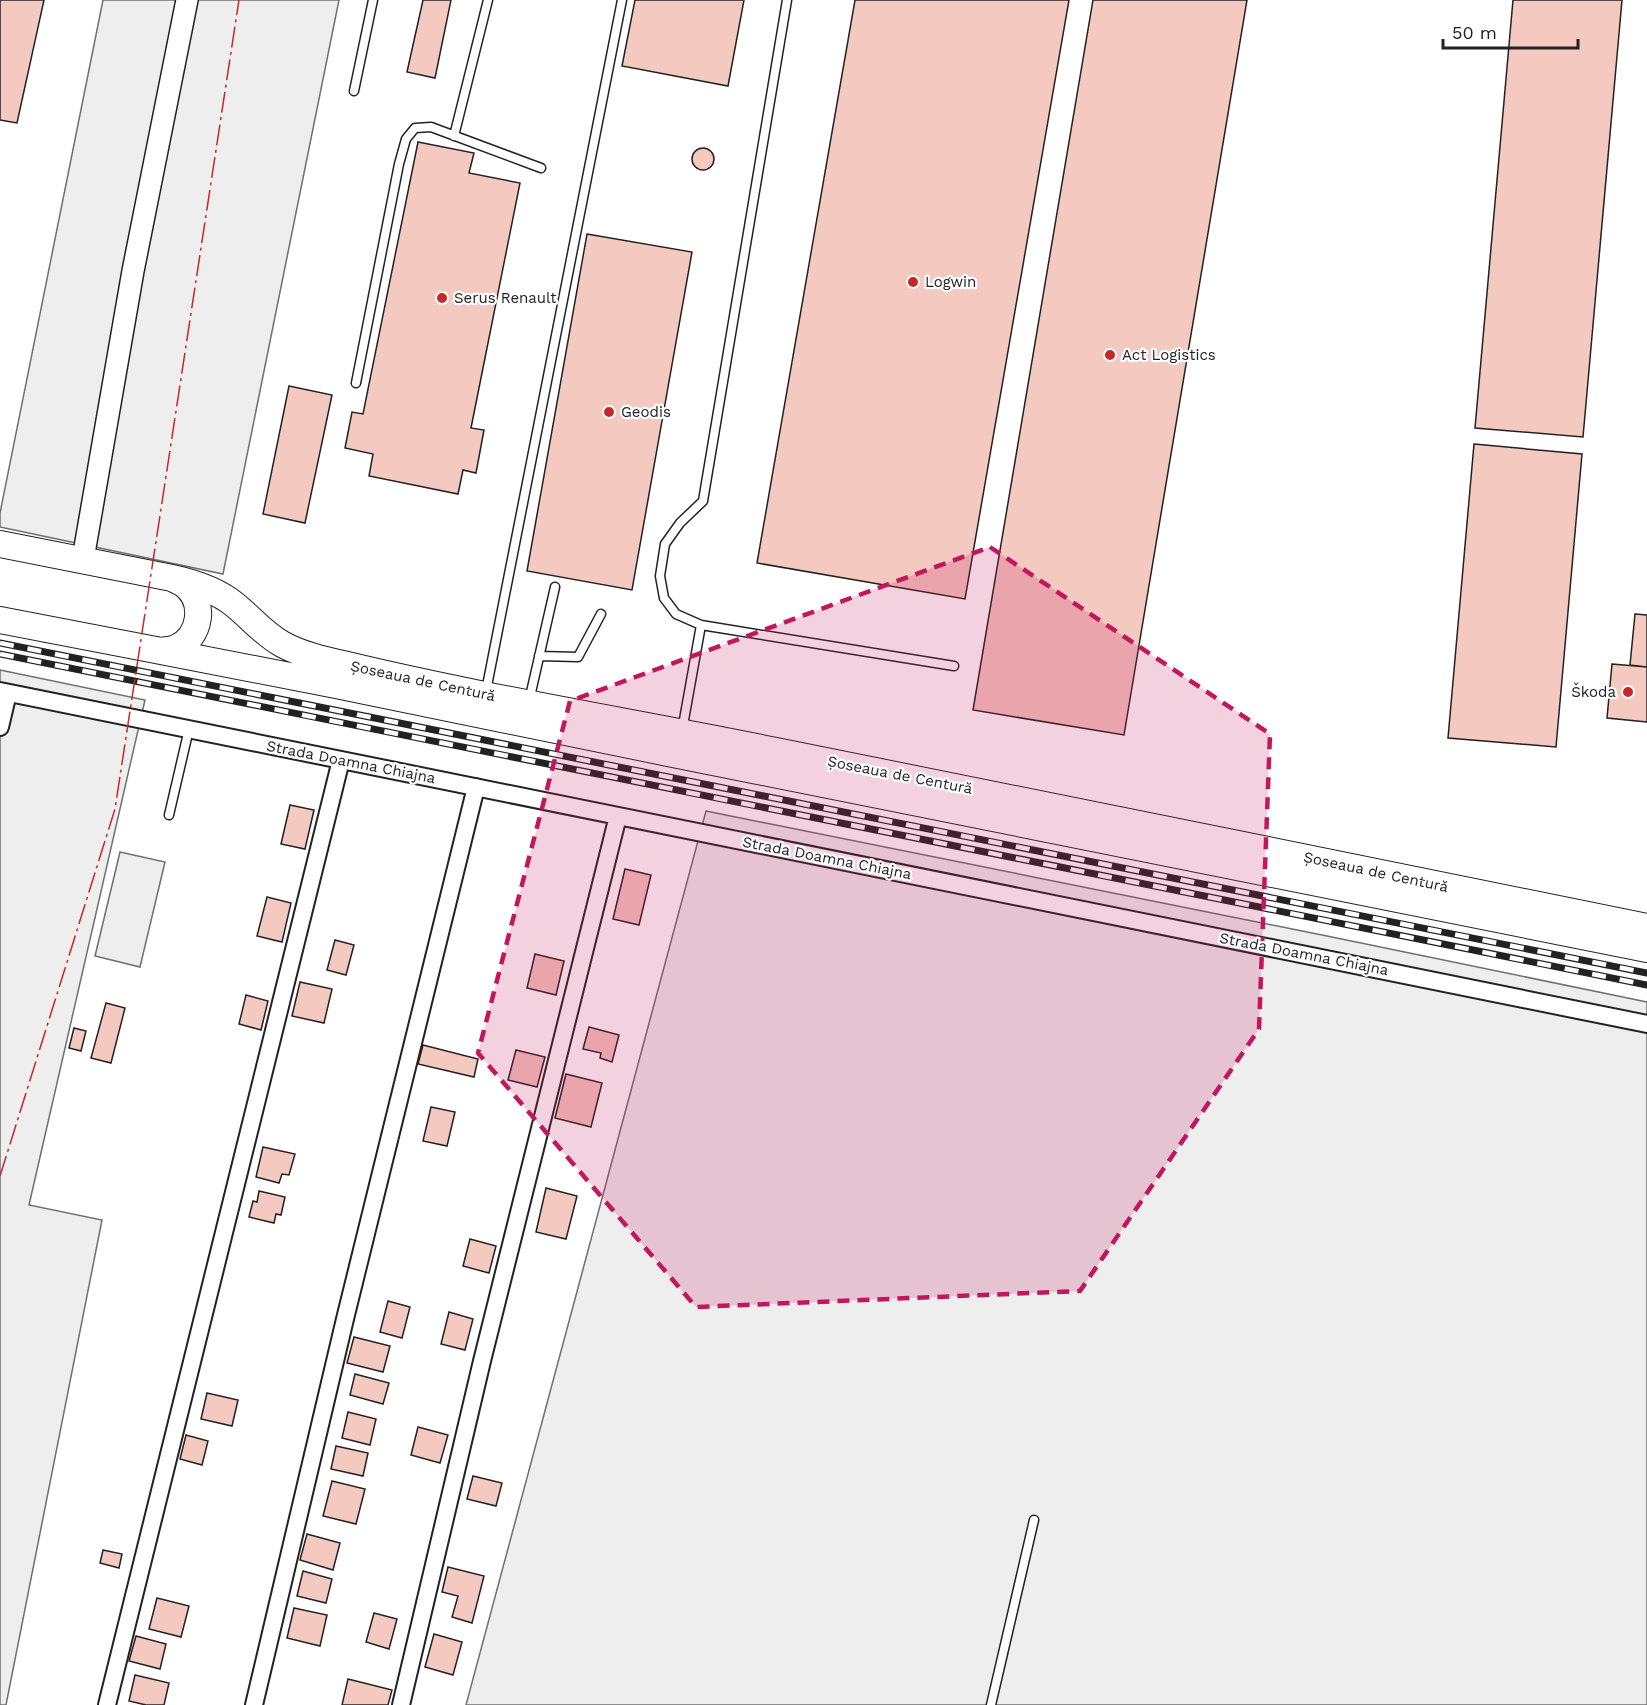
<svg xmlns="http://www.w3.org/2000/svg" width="1647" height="1705" font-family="'Work Sans',sans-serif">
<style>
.green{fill:#eee;stroke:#6f6f6f;stroke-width:1.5}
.building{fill:#f3c9c0;stroke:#222;stroke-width:1.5}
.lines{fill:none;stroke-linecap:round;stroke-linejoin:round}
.service-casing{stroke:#222;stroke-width:11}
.minor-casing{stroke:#222;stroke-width:20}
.tertiary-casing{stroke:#222;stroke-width:24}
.primary-casing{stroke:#222;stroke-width:28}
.service{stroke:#fff;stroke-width:8}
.minor{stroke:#fff;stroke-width:16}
.tertiary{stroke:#fff;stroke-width:21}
.primary{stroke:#fff;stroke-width:26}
.rail-casing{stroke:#222;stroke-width:7}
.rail{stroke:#fff;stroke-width:4.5;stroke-dasharray:14;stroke-linecap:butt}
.power{stroke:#c62828;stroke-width:1.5;stroke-dasharray:21 4.5 3 4.5;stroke-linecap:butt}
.marked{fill:#c2185b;fill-opacity:0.2;stroke:#c2185b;stroke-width:4.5;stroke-dasharray:12 8;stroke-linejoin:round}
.poi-dot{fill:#c62828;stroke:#fff;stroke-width:2}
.labels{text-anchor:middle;stroke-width:4.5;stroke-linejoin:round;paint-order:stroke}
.poi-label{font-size:15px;fill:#222;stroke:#fff;text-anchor:start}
.street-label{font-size:15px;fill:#222;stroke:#fff}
</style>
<rect width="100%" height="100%" fill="#fff"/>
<!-- green -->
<path class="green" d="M103,0H339L223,574L0,527V513Z
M0,670L145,700L29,1205L102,1220L6,1705H0Z
M706,811L1327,936L1647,1002V1705H466Z
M120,852L165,862L140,967L95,956Z"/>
<!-- building -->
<path class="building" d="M0,0H44L17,123L0,120Z
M423,0H451L435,78L407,72Z
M635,0H744L728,86L622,66Z
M855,0H1069L965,599L757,563Z
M1093,0H1247L1124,735L973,710Z
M1513,0H1622L1583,437L1475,428Z
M418,142L474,153L469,173L520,183L471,428L484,430L476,473L463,470L458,494L369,476L373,454L345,448L352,412L363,414Z
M692 159a11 11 0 1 1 22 0a11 11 0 1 1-22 0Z
M587,234L692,252L632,590L527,571Z
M289,386L332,395L305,523L263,514Z
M1474,444L1582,454L1556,747L1448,738Z
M1635,614L1647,615V667L1630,665Z
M1612,664L1647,667V722L1607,718Z
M290,805L314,810L305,849L281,844Z
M625,869L651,875L639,925L613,919Z
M267,897L291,903L282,942L257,936Z
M335,940L354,945L346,975L327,970Z
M535,954L564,961L556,995L527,988Z
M300,982L332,989L324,1023L292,1016Z
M246,995L268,1001L261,1030L239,1024Z
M106,1003L125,1008L111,1063L91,1058Z
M589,1027L619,1035L612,1062L600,1058L601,1053L583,1049Z
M74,1028L86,1031L81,1051L69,1048Z
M423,1045L478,1059L474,1077L418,1064Z
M516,1050L545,1057L537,1087L508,1080Z
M566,1074L602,1083L591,1127L555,1118Z
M431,1107L455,1112L447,1146L423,1141Z
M263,1147L295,1154L289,1175L282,1174L279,1183L256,1177Z
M546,1188L577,1196L566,1239L536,1232Z
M259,1191L285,1197L281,1215L276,1214L274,1223L249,1217L253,1201L257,1202Z
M470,1239L496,1246L489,1273L463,1266Z
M388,1301L410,1307L402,1338L380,1332Z
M449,1312L473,1319L465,1350L441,1344Z
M354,1337L390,1346L383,1372L347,1363Z
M355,1374L389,1383L383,1404L350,1395Z
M207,1393L238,1400L232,1426L201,1419Z
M348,1412L376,1419L370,1445L342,1438Z
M418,1427L448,1435L440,1463L411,1455Z
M186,1435L208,1441L202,1465L180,1459Z
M336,1446L368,1453L363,1476L331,1469Z
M473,1476L502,1483L496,1506L467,1499Z
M332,1481L365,1489L356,1524L323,1516Z
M307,1534L340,1543L333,1570L300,1560Z
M103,1550L122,1554L119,1568L100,1563Z
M448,1567L484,1576L472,1623L452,1617L458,1596L442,1592Z
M303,1571L332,1579L326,1603L297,1596Z
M157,1598L189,1606L181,1637L149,1629Z
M294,1608L327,1615L320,1646L287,1638Z
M374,1613L397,1619L389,1649L366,1642Z
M434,1634L462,1642L453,1675L425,1667Z
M136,1636L166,1644L160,1669L129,1661Z
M135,1675L169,1683L164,1705H146L129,1701Z
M348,1679L392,1690L388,1705H342Z"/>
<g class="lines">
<defs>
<path id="service" d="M787,0L703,501L680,523L665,544L660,576L664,598L676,614L701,625L954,666
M354,91L373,0
M454,136L488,0
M356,383L399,164L406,139L415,128L431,127L541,168
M539,656L578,657L601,614
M486,691L622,0
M529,701L555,587
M682,731L701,625
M169,815L189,729
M991,1705L1034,1520"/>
<path id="minor" d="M0,691L1647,1024
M0,727L8,693
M107,1705L341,760
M254,1705L345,1319L476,787
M401,1705L482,1361L618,816"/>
<path id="tertiary" d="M83,559L133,271L187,0"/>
<path id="primary" d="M0,544L172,578C176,580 181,582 185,585C206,602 201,637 176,648C171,650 166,650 161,651L0,620
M172,578C195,583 217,590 235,605C251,618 264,634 282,644C302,655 325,660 347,665C489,699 633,722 776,751C1066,809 1357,868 1647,927
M161,651L336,685L678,755L1647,949"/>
</defs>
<!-- service casing -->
<use href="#service" class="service-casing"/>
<!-- minor casing -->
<use href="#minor" class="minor-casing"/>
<!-- tertiary casing -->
<use href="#tertiary" class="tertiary-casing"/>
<!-- primary casing -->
<use href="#primary" class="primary-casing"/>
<!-- service -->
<use href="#service" class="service"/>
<!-- minor -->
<use href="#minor" class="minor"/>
<!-- tertiary -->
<use href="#tertiary" class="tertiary"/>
<!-- primary -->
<use href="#primary" class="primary"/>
<defs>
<path id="rail" d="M0,643L1647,973
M0,654L1647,985"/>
</defs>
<!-- rail casing -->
<use href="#rail" class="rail-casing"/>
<!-- rail -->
<use href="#rail" class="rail"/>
<!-- power -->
<path class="power" d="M0,1176L115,809L239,0"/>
</g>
<!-- marked area -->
<path class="marked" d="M990,547L1270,734L1259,1029L1080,1291L696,1307L478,1053L570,701Z"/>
<!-- markers -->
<g class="poi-dot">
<circle cx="913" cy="282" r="6"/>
<circle cx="442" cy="298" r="6"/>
<circle cx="1110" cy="355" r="6"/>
<circle cx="609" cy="412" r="6"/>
<circle cx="1628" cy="692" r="6"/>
</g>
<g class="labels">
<!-- poi labels -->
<g class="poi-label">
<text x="925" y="287">Logwin</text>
<text x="454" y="303">Serus Renault</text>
<text x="1122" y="360">Act Logistics</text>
<text x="621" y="417">Geodis</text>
<text x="1616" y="697" text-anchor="end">Škoda</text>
</g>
<!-- street labels -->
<g class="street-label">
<text transform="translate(423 681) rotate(12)" y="5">Șoseaua de Centură</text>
<text transform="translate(351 762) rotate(11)" y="5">Strada Doamna Chiajna</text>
<text transform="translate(900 775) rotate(11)" y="5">Șoseaua de Centură</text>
<text transform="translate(827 858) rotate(11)" y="5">Strada Doamna Chiajna</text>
<text transform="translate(1376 872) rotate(12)" y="5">Șoseaua de Centură</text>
<text transform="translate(1304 954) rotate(11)" y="5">Strada Doamna Chiajna</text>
</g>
</g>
<!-- scale -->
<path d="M1443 39v9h135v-9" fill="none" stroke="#222222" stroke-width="3"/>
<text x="1452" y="39" font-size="18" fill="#222222" stroke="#ffffff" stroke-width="4.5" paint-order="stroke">50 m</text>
</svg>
